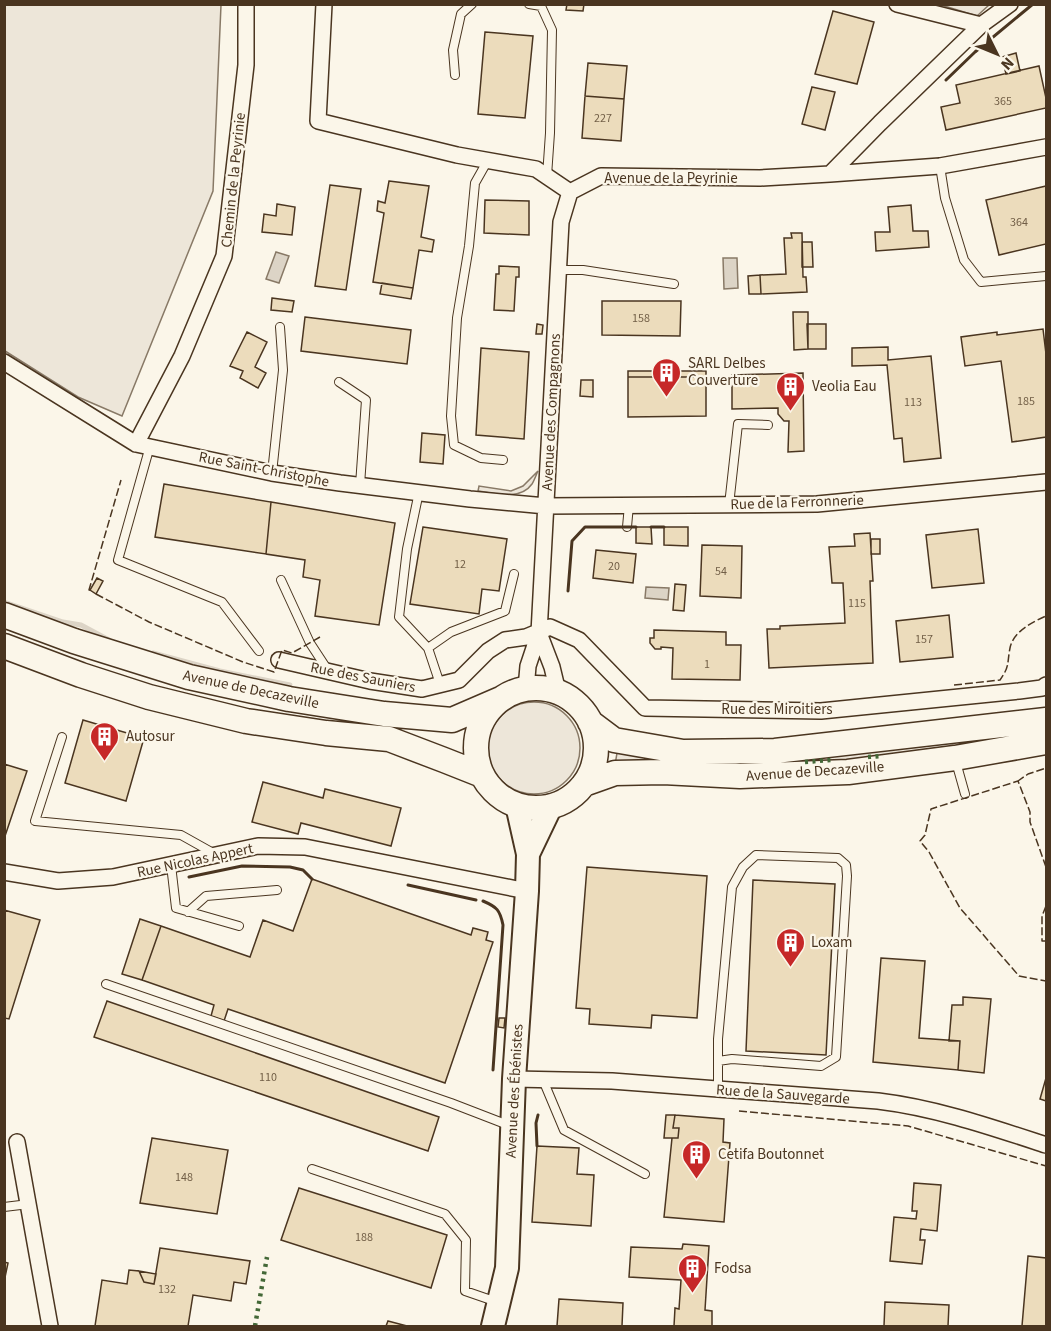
<svg xmlns="http://www.w3.org/2000/svg" width="1051" height="1331" font-family="'Source Sans 3',sans-serif">
<style>
.green{fill:#ede6d9;stroke:#887966;stroke-width:1.5}
.water{fill:#dcd4c6;stroke:#887966;stroke-width:1.5}
.lines{fill:none;stroke-linecap:round;stroke-linejoin:round}
.stream{stroke:#dcd4c6;stroke-width:5}
.building{fill:#ecdcbc;stroke:#4a3520;stroke-width:1.5}
.lane-casing{stroke:#4a3520;stroke-width:10}
.street-casing{stroke:#4a3520;stroke-width:18}
.secondary-casing{stroke:#4a3520;stroke-width:26}
.primary-casing{stroke:#4a3520;stroke-width:27}
.lane{stroke:#fbf6e9;stroke-width:8}
.street{stroke:#fbf6e9;stroke-width:15}
.secondary{stroke:#fbf6e9;stroke-width:22}
.primary{stroke:#fbf6e9;stroke-width:24}
.hedge{stroke:#436837;stroke-width:4.5;stroke-dasharray:3 4.5;stroke-linecap:butt}
.fence{stroke:#4a3520;stroke-width:1.5;stroke-dasharray:8 3;stroke-linecap:butt}
.wall{stroke:#4a3520;stroke-width:3}
.labels{text-anchor:middle;stroke-width:4.5;stroke-linejoin:round;paint-order:stroke}
.number-label{font-size:12px;fill:#725f47}
.street-label{font-size:15px;fill:#4a3520;stroke:#fbf6e9}
.poi-label{font-size:15px;fill:#4a3520;stroke:#fbf6e9;text-anchor:start}
</style>
<rect width="100%" height="100%" fill="#fbf6e9"/>
<!-- green -->
<path class="green" d="M4,5H221L213,191L122,416L78,397L5,351Z
M941,5H989L977,16Z
M538,471C536,475 534,481 532,484C520,501 495,493 478,491L479,486L511,491L523,486Z
M488 748a46 46 0 1 1 92 0a46 46 0 1 1-92 0Z
M964,739L962,748L837,765H615L618,747Z"/>
<!-- water -->
<path class="water" d="M276,252L289,256L279,283L266,279Z
M723,258H737L738,288L724,289Z
M646,587L669,588L668,600L645,598Z"/>
<g class="lines">
<!-- stream -->
<path class="stream" d="M4,602L63,622L81,625L109,640
M153,653L220,671L290,685"/>
</g>
<!-- building -->
<path class="building" d="M567,4H584L583,11L566,10Z
M833,11L874,22L857,84L815,74Z
M485,32L533,36L525,118L478,114Z
M1016,53L1020,71L1006,74L1002,57Z
M588,63L627,66L624,99L585,96Z
M1039,66L1046,98V108L946,130L941,107L960,103L956,85Z
M812,87L835,92L825,130L802,124Z
M585,96L624,99L621,141L582,138Z
M389,181L429,186L421,237L434,240L432,252L419,250L413,288L373,282L384,213L377,211L378,201L385,203Z
M330,185L361,189L346,290L315,286Z
M1046,186V244L999,255L986,200Z
M485,200L529,201V235L484,233Z
M277,204L295,207L292,235L262,232L264,214L276,216Z
M911,205L913,231H928L929,247L876,251L875,232H890L888,207Z
M791,233H802L803,277H806L807,292L761,294L760,275L786,274L784,238H792Z
M802,242H812L813,267H802Z
M499,266L519,267V277H516L514,311L494,310L496,274H499Z
M760,275L761,294H749L748,276Z
M382,283L413,288L411,299L380,294Z
M272,298L294,301L292,312L271,310Z
M602,301H681L680,336L602,335Z
M793,312H808V349L794,350Z
M305,317L411,330L407,364L301,351Z
M537,324L543,325L542,334H536Z
M807,324H826V349H808Z
M1043,329L1046,354V437L1012,442L1001,361L965,366L961,337L997,332V335Z
M247,332L267,342L255,367L266,373L258,388L240,378L243,371L230,366Z
M888,347V360L931,356L941,458L904,462L902,438L894,439L887,365L852,366V348Z
M481,348L529,352L524,439L476,435Z
M628,371H706V377H628Z
M803,373L804,451L788,452L789,421H784L778,414V408L732,409V375Z
M628,377H706V416L628,417Z
M581,380H593V397L580,396Z
M422,433L445,435L443,464L420,462Z
M164,484L271,502L266,554L155,537Z
M271,502L395,523L379,625L315,616L320,580L303,577L305,560L266,554Z
M423,527L507,539L499,591L482,589L479,614L410,604Z
M636,527H651L652,544L636,543Z
M664,527H688V546L664,545Z
M978,529L984,583L932,588L926,535Z
M870,533L873,581H870L873,663L769,668L767,629H780V626L845,623L843,583H832L829,547L855,546L854,534Z
M871,539H880V554H871Z
M702,545L742,546L741,598L700,596Z
M596,550L636,554L633,583L593,578Z
M97,578L103,581L96,594L90,590Z
M675,584L686,585L684,611L673,610Z
M949,615L953,657L900,662L896,621Z
M654,630L726,632V645H741L740,680L672,679L673,648L661,647V649H655L650,643V638H654Z
M83,720L144,738L126,801L65,783Z
M4,764L27,771L4,839Z
M263,782L323,798L325,789L401,808L391,846L301,823L298,834L252,822Z
M587,867L707,876L697,1018L652,1015L651,1028L589,1024L590,1009L576,1008Z
M312,879L471,935L473,928L488,932L486,940L493,942L445,1083L228,1009L224,1021L211,1016L214,1005L142,980L161,926L250,957L263,920L293,931Z
M753,880L835,884L826,1055L746,1051Z
M4,910L40,920L9,1019L4,1018Z
M140,919L161,926L142,980L122,974Z
M881,958L925,961L919,1038L960,1041L958,1070L873,1062Z
M963,997L991,999L984,1073L958,1070L960,1041H949L952,1005H963Z
M107,1001L439,1117L428,1151L94,1037Z
M499,1018H505L504,1028L498,1027Z
M1046,1078V1101L1040,1099Z
M666,1115H675L673,1128H679L678,1138H664Z
M675,1115L724,1119L723,1142L730,1143L724,1222L664,1217L672,1138H678L679,1128H673Z
M152,1138L228,1150L217,1214L140,1203Z
M537,1146L579,1148L577,1174L594,1175L591,1226L532,1222Z
M914,1183L941,1185L937,1231L921,1229L920,1240H925L922,1264L890,1261L894,1217L916,1219L917,1211H912Z
M299,1188L447,1235L431,1288L281,1240Z
M683,1244L709,1246L705,1310L712,1311V1326H674L675,1308L679,1309L681,1280L629,1277L631,1247L682,1249Z
M160,1248L250,1261L246,1284L234,1282L231,1301L193,1295L188,1326H95L102,1280L127,1284L129,1270L139,1271L144,1282L154,1284Z
M1028,1256L1046,1258V1326H1022Z
M4,1262L8,1263L4,1282Z
M139,1271L156,1274L154,1284L144,1282Z
M559,1299L623,1303L622,1326H557Z
M885,1302L949,1305L948,1326H884Z
M388,1321L407,1326H386Z"/>
<g class="lines">
<defs>
<path id="lane" d="M529,4L541,6L552,30L550,133L547,176
M455,75L453,50L461,14L472,4
M488,160L475,183L469,246L457,318L451,416L454,445L481,458L503,460
M940,166L945,198L964,260L981,282L1046,276
M559,270H583L674,284
M339,382L366,400L360,485
M150,446L118,560L222,602L259,651
M272,473L283,370L280,327
M419,492L407,549L399,617L428,648
M729,505L738,424L768,425
M627,527L629,505
M281,580L310,643L327,669
M440,684L428,648L451,632L505,611L514,574
M62,737L35,821L181,835L215,854
M956,762L965,794
M171,865L176,908L239,926
M188,912L206,896L277,890
M106,984L451,1103L508,1125
M543,1080L564,1130L645,1174
M718,1089V1039L732,887L743,867L756,855L838,858L846,865L847,876L836,1057L821,1066L732,1059L718,1061
M312,1169L445,1214L466,1240L465,1291L497,1302
M4,1207L29,1204"/>
<path id="street" d="M324,4L318,121L457,155L536,169L570,192
M897,4L981,25
M830,174L880,123L981,25L1010,4
M570,192L601,176L760,178L830,174L940,166L1046,147
M4,362L136,444L272,473L340,483L470,499L546,506L817,504L1046,482
M136,444L182,356L224,256L246,65V4
M539,633L552,667L558,692
M279,660L370,681L422,689L459,680L488,651L505,640L526,637L550,627L579,640L645,708L821,711L1019,691L1042,688L1046,685
M526,689L528,666L539,633L561,222L570,192
M4,872L58,881L113,877L258,846L305,847L527,891
M514,1079L612,1081L878,1101C936,1108 991,1127 1046,1145
M17,1142L50,1326"/>
<path id="secondary" d="M528,854L551,806
M493,1326L507,1268L514,1079L527,891L528,854L517,805"/>
<path id="primary" d="M4,615L74,641L189,677L289,699L384,714L452,720L503,698
M4,646L81,675L149,697L246,721L326,733L389,739L444,760L482,775
M476 748a60 60 0 1 1 120 0a60 60 0 1 1-120 0Z
M590,722L614,740L683,752L775,751L1046,720
M584,784L615,773L663,772L740,776L848,772L955,758L1046,742"/>
</defs>
<!-- lane casing -->
<use href="#lane" class="lane-casing"/>
<!-- street casing -->
<use href="#street" class="street-casing"/>
<!-- secondary casing -->
<use href="#secondary" class="secondary-casing"/>
<!-- primary casing -->
<use href="#primary" class="primary-casing"/>
<!-- lane -->
<use href="#lane" class="lane"/>
<!-- street -->
<use href="#street" class="street"/>
<!-- secondary -->
<use href="#secondary" class="secondary"/>
<!-- primary -->
<use href="#primary" class="primary"/>
<!-- hedge -->
<path class="hedge" d="M868,757L883,756
M805,762L831,760
M255,1326L267,1257"/>
<!-- fence -->
<path class="fence" d="M90,590H89L121,480
M96,594L149,622L243,662L274,672L282,650L292,653L320,637
M954,685L1000,680C1010,666 1007,663 1010,648C1013,632 1032,622 1046,616
M1018,782V781L1028,774L1046,768
M1046,867L1030,822V812L1018,781L931,809L925,835L920,841L929,852L960,908L1019,976L1046,981
M1046,906L1042,916V941H1046
M739,1111L908,1126L1046,1166"/>
<!-- wall -->
<path class="wall" d="M946,80L975,52L1033,4
M651,527H664
M568,591L572,541L585,527H636
M189,877L242,866L290,867L303,870L312,879
M408,885L476,900
M483,901C497,907 500,910 503,925L493,1070
M537,1146L536,1123L538,1115"/>
</g>
<!-- icons -->
<defs>
<symbol id="building-pin" viewBox="-11 -11 22 30"><path d="M0 17L-7.5 6A9.5 9.5 0 1 1 7.5 6Z" fill="#c62828" stroke="#fbf6e9"/><path d="M-4-6H4V6H1V3H-1V6H-4ZM-2.5-4.3h1.7v1.8h-1.7ZM.8-4.3h1.7v1.8H.8ZM-2.5-1h1.7V.8h-1.7ZM.8-1h1.7V.8H.8Z" fill="#fff"/></symbol>
</defs>
<g fill-rule="evenodd">
<use href="#building-pin" x="650" y="356" width="33" height="45"/>
<use href="#building-pin" x="774" y="370" width="33" height="45"/>
<use href="#building-pin" x="88" y="720" width="33" height="45"/>
<use href="#building-pin" x="774" y="926" width="33" height="45"/>
<use href="#building-pin" x="680" y="1138" width="33" height="45"/>
<use href="#building-pin" x="676" y="1252" width="33" height="45"/>
</g>
<g class="labels">
<!-- number labels -->
<g class="number-label">
<text x="1003" y="105">365</text>
<text x="603" y="122">227</text>
<text x="1019" y="226">364</text>
<text x="641" y="322">158</text>
<text x="1026" y="405">185</text>
<text x="913" y="406">113</text>
<text x="460" y="568">12</text>
<text x="614" y="570">20</text>
<text x="721" y="575">54</text>
<text x="857" y="607">115</text>
<text x="924" y="643">157</text>
<text x="707" y="668">1</text>
<text x="268" y="1081">110</text>
<text x="184" y="1181">148</text>
<text x="364" y="1241">188</text>
<text x="167" y="1293">132</text>
</g>
<!-- street labels -->
<g class="street-label">
<text x="671" y="183">Avenue de la Peyrinie</text>
<text transform="translate(233 180) rotate(-84)" y="5">Chemin de la Peyrinie</text>
<text transform="translate(551 412) rotate(-87)" y="5">Avenue des Compagnons</text>
<text transform="translate(264 469) rotate(11)" y="5">Rue Saint-Christophe</text>
<text transform="translate(797 502) rotate(-2)" y="5">Rue de la Ferronnerie</text>
<text transform="translate(363 677) rotate(11)" y="5">Rue des Sauniers</text>
<text transform="translate(251 689) rotate(12)" y="5">Avenue de Decazeville</text>
<text x="777" y="714">Rue des Miroitiers</text>
<text transform="translate(815 771) rotate(-4)" y="5">Avenue de Decazeville</text>
<text transform="translate(195 860) rotate(-12)" y="5">Rue Nicolas Appert</text>
<text transform="translate(514 1091) rotate(-87)" y="5">Avenue des Ébénistes</text>
<text transform="translate(783 1094) rotate(4)" y="5">Rue de la Sauvegarde</text>
</g>
<!-- poi labels -->
<g class="poi-label">
<text x="688" y="368">SARL Delbes<tspan x="688" dy="17">Couverture</tspan></text>
<text x="812" y="391">Veolia Eau</text>
<text x="126" y="741">Autosur</text>
<text x="811" y="947">Loxam</text>
<text x="718" y="1159">Cetifa Boutonnet</text>
<text x="714" y="1273">Fodsa</text>
</g>
</g>
<!-- border -->
<rect width="1051" height="1331" fill="none" stroke="#4a3520" stroke-width="12"/>
<!-- north arrow -->
<g transform="translate(997 54) rotate(133)" stroke="#fbf6e9" stroke-width="4.5" paint-order="stroke">
<path d="M0-4.5L10 22L0 15L-10 22Z" fill="#4a3520"/>
<text y="-9" font-size="16" font-weight="bold" text-anchor="middle" fill="#4a3520">N</text>
</g>
</svg>
